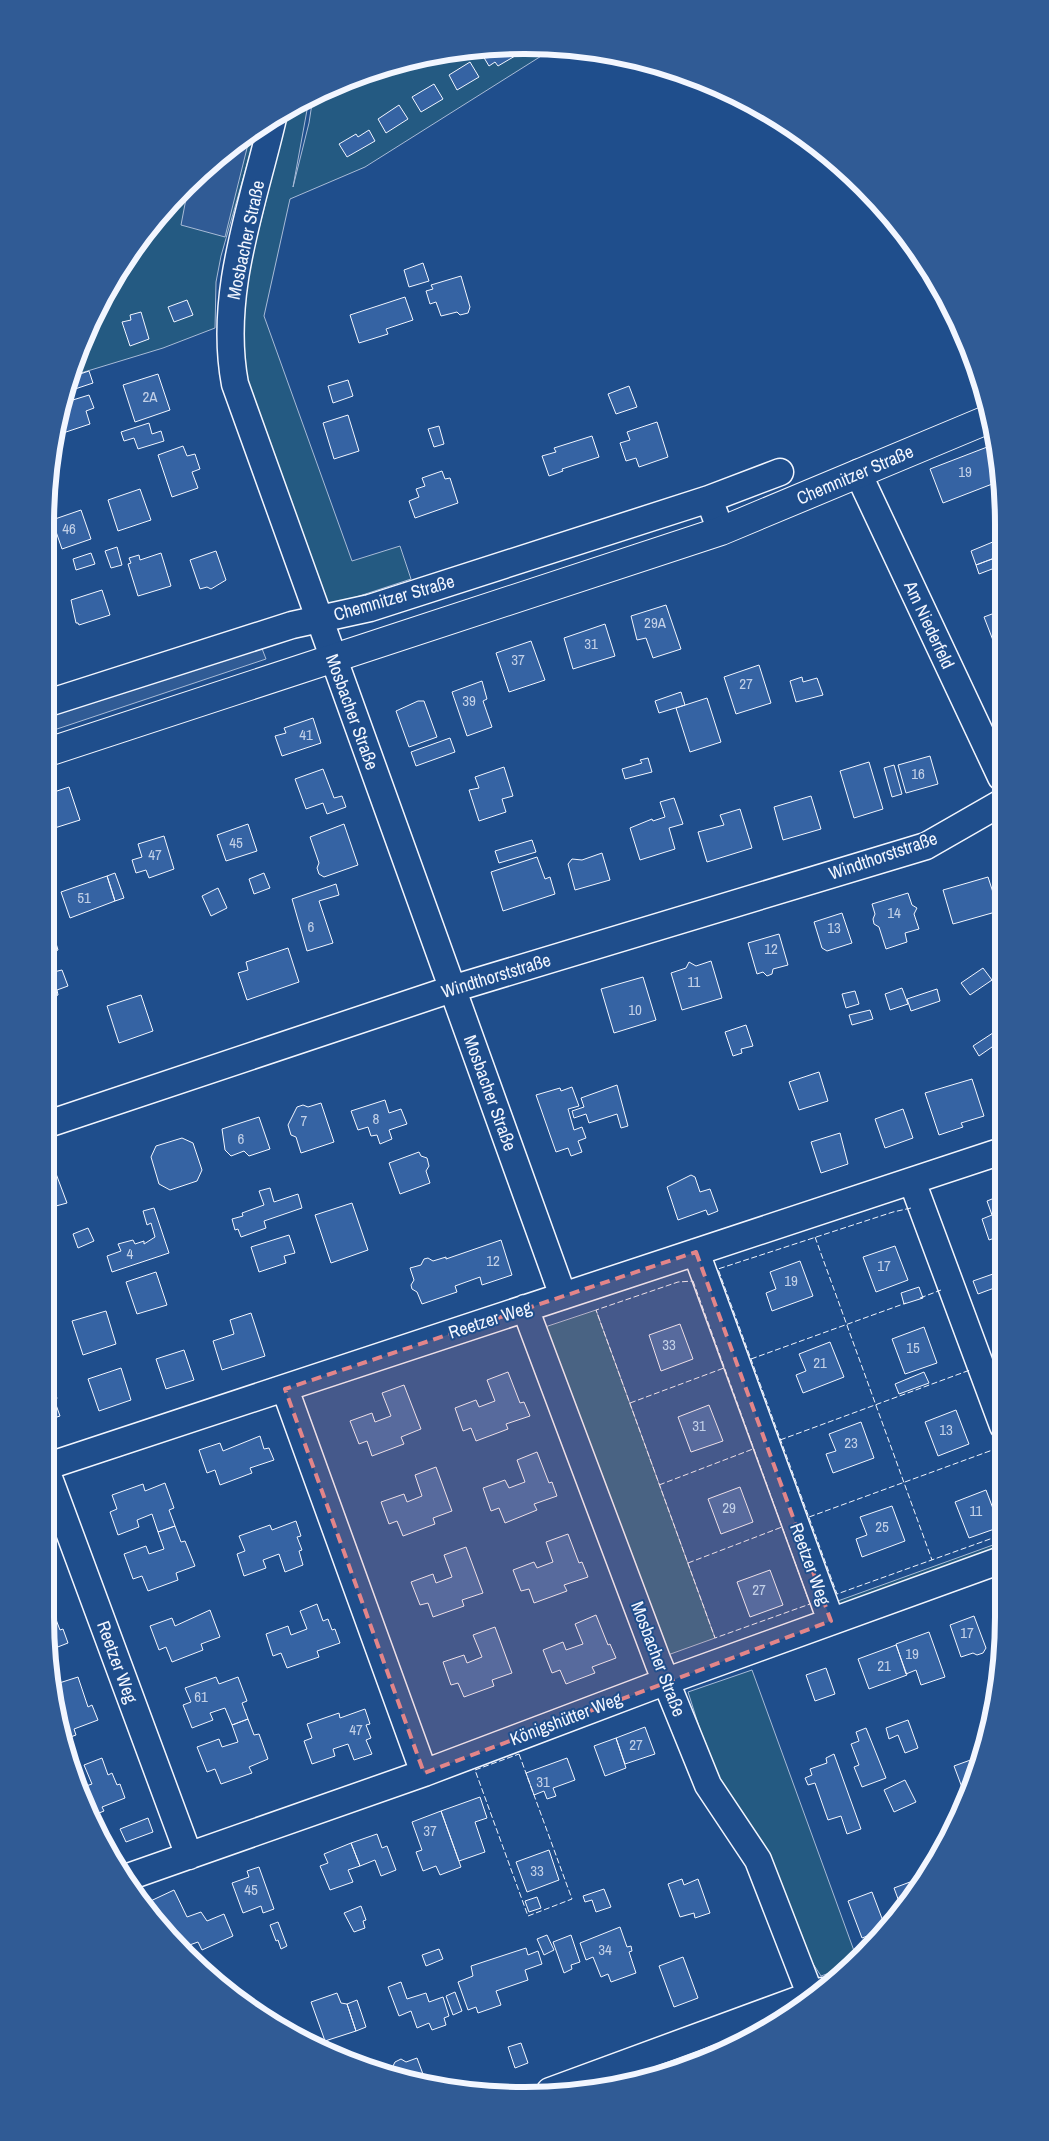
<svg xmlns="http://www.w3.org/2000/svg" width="1049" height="2141" font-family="'Archivo Narrow',sans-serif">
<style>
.green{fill:#245a82;stroke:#a8bbd7}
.parking{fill:#305b95;stroke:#a8bbd7}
.building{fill:#3563a3;stroke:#f2f6ff}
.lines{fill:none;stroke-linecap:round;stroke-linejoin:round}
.minor-casing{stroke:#f2f6ff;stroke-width:29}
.major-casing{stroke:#f2f6ff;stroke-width:30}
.minor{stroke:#1f4e8c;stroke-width:26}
.major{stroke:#1f4e8c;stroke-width:28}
.fence{stroke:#f2f6ff;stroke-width:1;stroke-dasharray:6 2.5;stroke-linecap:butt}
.marked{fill:#e38589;fill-opacity:0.2;stroke:#e38589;stroke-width:4;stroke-dasharray:10 6;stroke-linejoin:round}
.labels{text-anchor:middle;stroke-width:4;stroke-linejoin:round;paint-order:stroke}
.number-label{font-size:15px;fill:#c3d1e8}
.street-label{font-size:18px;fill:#f2f6ff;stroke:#1f4e8c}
.rim{fill:none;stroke:#f2f6ff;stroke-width:6}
</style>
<rect width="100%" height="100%" fill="#1f4e8c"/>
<!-- green -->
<path class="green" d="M525,45L554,48L365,167L290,199L264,316L352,561L400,546L411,579L326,607L259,424L241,354L243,294L288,110L309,99L293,187L309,123L313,97L341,81L431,54Z
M258,126L221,256L216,282L215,328L163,348L71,376C92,305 134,241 185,186C206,164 234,145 258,126Z
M596,1310L715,1638L665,1656L542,1328Z
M1004,1541V1550L843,1609L835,1602Z
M752,1670L857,1959L849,1966L821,1976L808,1956L772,1868L711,1764L688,1692Z"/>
<!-- parking -->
<path class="parking" d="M251,132L225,237L181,225L189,183Z
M261,646L266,659L45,733V717Z"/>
<!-- building -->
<path class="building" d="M509,47L515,56L498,66L495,62L489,66L483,56L493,50L492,48Z
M470,62L479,77L457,90L449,75Z
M434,84L443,99L421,112L412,97Z
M399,105L408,119L386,133L378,119Z
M369,130L375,141L347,157L339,144L356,134L358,137Z
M168,206L175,213L165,222L161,218L153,225Z
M423,263L429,281L409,287L404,270Z
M461,276L470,307L468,313L460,315L457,312L441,316L436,302L430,304L426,291L433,289L431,285Z
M405,297L413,320L386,329L388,334L359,343L350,315Z
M187,300L193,315L174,322L168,307Z
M141,312L149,339L130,346L122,322L131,320L130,315Z
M89,371L93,383L66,392L71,377Z
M158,374L170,410L135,422L123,385Z
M348,380L353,396L333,403L328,386Z
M629,386L637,407L616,414L608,394Z
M89,395L94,408L86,411L90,424L54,436L63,403Z
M348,415L359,451L334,459L323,423Z
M657,422L668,457L639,467L636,458L626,461L620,443L630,440L627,432Z
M149,423L152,434L161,431L164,441L138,449L134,438L124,441L121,432Z
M439,426L444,444L434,447L428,429Z
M592,436L599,457L562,469L563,471L549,476L542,456L556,452L554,448Z
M995,444L1000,462V481L943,503L930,469Z
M183,446L187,456L195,454L200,469L192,472L198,488L172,497L158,455Z
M442,471L445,479L450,478L458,503L415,518L409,501L419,497L416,489L425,486L422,478Z
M140,489L151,520L118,531L108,500Z
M81,510L91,539L62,549L52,520Z
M1000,539V556L976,565L971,551Z
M117,547L122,565L111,568L105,551Z
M216,551L226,580L211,589L207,587L200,589L190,560Z
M91,553L95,564L76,570L73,559Z
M161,553L171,586L138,596L128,564L131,563L129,558L139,555L140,560Z
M1000,556V566L979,574L976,565Z
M102,590L110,615L79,625L78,623H76L71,600Z
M666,605L681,649L653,658L646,638L637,640L631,616Z
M1000,611L1001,661L984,617Z
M605,624L615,656L573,669L564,638Z
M531,641L545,680L509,692L496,653Z
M759,665L771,703L736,714L724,677Z
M802,677L803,682L817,678L823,695L796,702L790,681Z
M482,681L487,699L483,701L492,727L467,736L452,692Z
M681,692L685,705L659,713L655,701Z
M707,698L721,742L690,752L676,708Z
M418,701H424L437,737L409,747L396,711Z
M313,718L321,743L282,756L275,736L286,733L284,728Z
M450,738L455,752L416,766L411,752Z
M930,756L938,784L906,793L898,765Z
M648,758L652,772L625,779L622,769L642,763L640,760Z
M869,762L883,809L854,818L840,771Z
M894,765L902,794L892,797L884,768Z
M504,767L513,796L502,799L506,812L479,821L469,790L479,788L475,777Z
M323,769L334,798L342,796L346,807L327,814L323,803L306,809L295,779Z
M69,787L80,820L45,831V795Z
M811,796L821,829L783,840L774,807Z
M674,798L683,824L669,828L675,849L640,860L630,828L652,819L653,821L665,817L660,802Z
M740,809L752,848L707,862L698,832L724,825L720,815Z
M248,824L257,851L226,861L217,835Z
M344,824L358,865L324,877L319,874L317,868L319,863L310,837Z
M164,836L174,869L149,878L146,870L136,873L132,860L142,857L138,844Z
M532,840L536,852L499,863L495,851Z
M602,853L610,880L575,890L568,864L572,859L582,860Z
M537,857L545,879L550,877L555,894L503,911L491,872Z
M115,873L124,898L115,901L107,876Z
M264,873L270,888L254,894L249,879Z
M107,876L115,901L70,918L61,892Z
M988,877L999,911L953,924L943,890Z
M336,884L339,895L319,901L333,943L307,951L292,899Z
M218,888L227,908L211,916L202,896Z
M908,893L912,905L917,908L914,914L919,929L905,933L907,942L886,949L879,927L874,924L873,919L875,914L872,904Z
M842,913L852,943L827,951L822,948L814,922Z
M779,934L788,965L773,969L772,974L767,976L763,972L757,974L748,943Z
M55,940L58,950L45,955V943Z
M288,948L299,982L247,1000L238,973L248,970L246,962Z
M711,961L722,998L682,1010L671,973L686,968L689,962L696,966Z
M983,968L992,980L970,995L961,983Z
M62,970L68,986L57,990L58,995L45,1000V974Z
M643,977L656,1020L614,1033L601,989Z
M902,988L908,1004L890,1010L885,994Z
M937,989L940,1001L911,1011L907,999Z
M855,991L859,1004L846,1008L842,994Z
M141,995L153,1031L119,1043L107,1006Z
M870,1010L873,1019L852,1025L849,1015Z
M746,1025L753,1046L741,1049L742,1053L733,1056L725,1032Z
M1002,1027V1040L979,1056L973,1046Z
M819,1072L828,1101L799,1110L789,1082Z
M972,1079L984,1116L961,1123L963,1127L939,1135L925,1093Z
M617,1085L628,1126L621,1128L617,1114L589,1123L586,1114L574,1118L572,1111L584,1107L581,1098Z
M572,1087L579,1106L568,1109L574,1130L582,1127L586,1138L578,1141L582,1152L571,1156L568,1148L556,1152L536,1095L560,1088L561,1091Z
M385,1100L389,1113L401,1109L407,1124L389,1130L392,1139L380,1144L377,1135L371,1136L368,1127L358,1130L351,1111Z
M321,1103L334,1142L301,1153L296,1137L291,1135L288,1125L297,1107L303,1105L308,1107Z
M903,1109L913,1138L885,1148L875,1119Z
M259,1117L270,1149L249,1156L244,1151L231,1156L225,1150L222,1129Z
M840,1133L848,1164L821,1173L811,1142Z
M182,1138L193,1143L202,1170L197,1181L170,1190L159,1184L151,1157L156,1146Z
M419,1152L421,1156L427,1158L429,1166L426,1171L430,1183L400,1194L389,1163Z
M52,1163L67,1203L45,1209V1165Z
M691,1175L695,1177L700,1192L710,1189L718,1211L708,1215L706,1210L678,1220L667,1187Z
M270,1188L274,1202L298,1194L302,1208L264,1221L266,1228L241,1237L238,1229L235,1230L232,1219L243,1216L242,1213L264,1205L259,1191Z
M1002,1195L1003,1235L989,1240L982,1219L992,1215L987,1201Z
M352,1203L368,1250L331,1263L315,1215Z
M154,1208L169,1253L112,1272L107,1256L121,1251L118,1244L133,1240L135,1244L144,1241V1244L155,1237L151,1223L147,1225L143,1211Z
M88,1228L94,1241L78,1248L73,1234Z
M289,1235L295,1253L284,1256L286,1263L259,1272L251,1247Z
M501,1240L512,1275L482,1285L480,1277L455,1286L457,1292L422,1304L417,1292L412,1289L411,1285L414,1280L410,1268L421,1265L424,1259L428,1258L433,1261L446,1257V1259Z
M895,1246L908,1280L876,1292L863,1257Z
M800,1261L813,1296L772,1311L766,1293L776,1289L770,1272Z
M156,1272L167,1305L137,1314L126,1282Z
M993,1274L997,1287L978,1294L973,1281Z
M919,1287L923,1298L904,1304L901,1293Z
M106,1311L116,1344L83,1355L72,1321Z
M251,1313L265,1356L222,1370L213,1341L234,1334L230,1320Z
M680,1324L693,1359L661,1371L649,1335Z
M924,1327L937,1363L905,1374L892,1339Z
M830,1342L844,1377L803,1393L796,1375L806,1371L799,1354Z
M184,1350L194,1380L166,1389L156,1359Z
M121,1368L131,1400L99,1411L88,1379Z
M508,1372L520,1403L524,1402L530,1416L506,1424L508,1429L476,1441L471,1428L463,1431L455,1408L476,1400L479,1407L495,1401L487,1380Z
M924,1372L929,1383L899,1394L895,1384Z
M48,1382L57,1398L55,1402L60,1416L45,1421V1383Z
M404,1385L421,1429L401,1437L404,1444L372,1456L367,1441L359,1444L350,1421L372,1413L375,1422L391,1416L382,1393Z
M709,1405L723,1441L691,1452L678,1417Z
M956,1410L969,1444L938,1456L925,1422Z
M861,1422L874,1458L833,1473L826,1454L836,1451L829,1434Z
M260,1436L264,1449L269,1448L274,1460L250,1468L252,1473L220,1485L215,1470L207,1473L199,1450L220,1443L223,1451Z
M537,1452L549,1483L552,1482L557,1496L534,1504L537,1510L505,1523L499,1508L491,1511L483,1488L505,1480L509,1488L525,1482L517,1460Z
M436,1467L452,1511L433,1518L435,1524L403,1536L397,1521L389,1524L381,1502L404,1494L407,1502L422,1496L415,1475Z
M165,1483L174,1508L169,1510L175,1526L158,1532L152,1514L137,1520L139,1527L118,1535L110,1512L117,1509L112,1495L143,1484L145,1491Z
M740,1487L753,1522L721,1534L708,1499Z
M986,1490L1000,1527L969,1538L955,1502Z
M892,1506L905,1541L862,1557L856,1539L867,1535L860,1517Z
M296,1521L301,1536L297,1537L302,1550L299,1551L303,1565L285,1572L279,1554L263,1560L266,1568L244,1576L237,1554L245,1551L239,1536L270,1525L272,1530Z
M175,1526L181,1542L185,1541L195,1566L176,1573L178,1580L148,1591L142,1576L133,1579L124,1554L146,1546L149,1554L164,1549L158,1532Z
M568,1534L579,1563L582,1562L588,1577L564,1585L567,1591L534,1603L529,1589L521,1591L513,1570L534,1562L537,1568L553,1562L546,1542Z
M466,1547L483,1593L462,1600L464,1606L433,1617L428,1603L420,1605L411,1582L433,1574L436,1583L452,1577L444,1555Z
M770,1570L783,1605L750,1617L737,1582Z
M47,1596L60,1630L63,1629L68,1643L50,1650L45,1616V1597Z
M317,1604L323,1621L328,1619L332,1630L335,1629L340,1643L317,1651L319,1657L287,1668L281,1653L273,1656L266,1634L288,1626L291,1635L307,1629L300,1611Z
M210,1610L220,1637L201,1644L203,1650L172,1662L166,1647L159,1650L150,1626L172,1618L175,1626Z
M596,1615L608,1645L610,1644L616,1658L592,1667L595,1673L566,1684L560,1670L552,1673L543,1650L563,1642L566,1650L583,1644L575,1624Z
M974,1616L986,1648L983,1653L977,1655L973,1653L961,1657L950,1625Z
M495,1627L512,1673L492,1680L494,1686L464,1697L458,1683L451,1685L443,1662L464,1655L467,1663L482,1657L473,1635Z
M929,1632L945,1677L921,1685L916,1670L906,1674L896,1644Z
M896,1645L907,1675L869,1689L858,1659Z
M826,1668L835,1694L815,1701L806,1675Z
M78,1677L88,1707L92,1705L98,1720L74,1729L76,1735L65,1739L60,1707L63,1706L56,1684Z
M216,1677L219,1684L238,1677L247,1701L242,1703L248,1719L232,1725L225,1708L210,1713L213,1720L192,1728L183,1705L191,1702L185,1688Z
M365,1709L370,1724L366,1725L371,1738L366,1740L372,1754L354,1760L348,1744L333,1749L335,1756L312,1764L304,1741L312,1738L307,1724L339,1713L340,1718Z
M248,1719L254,1735L259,1734L268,1759L249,1767L252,1773L221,1784L215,1769L207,1772L197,1747L219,1739L222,1747L238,1742L232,1725Z
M908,1720L918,1748L905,1753L898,1735L889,1739L886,1728Z
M645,1727L655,1754L625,1764L616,1738Z
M866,1728L886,1778L862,1787L854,1767L859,1765L851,1744L859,1741L856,1732Z
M616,1738L626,1768L605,1776L594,1746Z
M834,1754L861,1829L847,1834L841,1816L828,1820L815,1783L808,1785L805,1778L812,1775L810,1769L827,1763L826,1758Z
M102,1758L108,1775L112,1773L117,1785L120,1784L125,1798L102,1807L104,1811L94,1815L80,1788L92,1784L84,1765Z
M567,1758L575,1780L553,1788L556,1796L547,1799L544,1791L534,1795L526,1773Z
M976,1758L978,1764L968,1797L966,1798L954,1766Z
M905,1780L916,1802L894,1812L884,1790Z
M480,1797L487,1818L475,1822L485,1852L459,1861L441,1811Z
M441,1811L461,1867L440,1875L436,1866L423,1871L416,1852L422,1850L412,1822Z
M148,1818L153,1832L126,1842L120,1829Z
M377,1834L382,1848L387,1846L396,1870L381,1876L375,1860L360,1866L351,1843Z
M351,1843L360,1866L348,1870L353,1882L330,1890L320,1866L328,1863L324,1854Z
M549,1850L559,1880L527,1892L516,1862Z
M259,1867L274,1909L263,1913L261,1906L243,1913L232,1883L249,1877L247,1871Z
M682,1879L684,1885L698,1879L710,1913L695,1918L694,1913L680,1917L668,1884Z
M918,1879L901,1907L894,1888Z
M604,1889L611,1907L596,1912L592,1900L585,1902L583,1896Z
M174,1890L187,1917L201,1912L207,1921L224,1914L233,1936L202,1950L198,1942L181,1948L142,1905Z
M872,1892L886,1929L862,1938L848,1901Z
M537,1897L541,1908L529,1912L525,1901Z
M361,1906L365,1917L366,1920L363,1921L365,1928L354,1932L344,1913Z
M278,1922L287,1946L281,1949L278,1940L276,1941L270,1925Z
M620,1927L627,1947L631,1946L632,1951L629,1952L636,1973L611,1982L608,1974L601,1977L593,1957L586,1960L580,1943Z
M547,1935L554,1950L544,1955L537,1939Z
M571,1935L580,1962L571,1965L572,1969L564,1973L553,1942Z
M526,1948L528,1955L538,1951L542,1964L525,1970L528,1980L496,1991L501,2005L478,2013L476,2007L468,2010L458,1982L473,1976L471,1966Z
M439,1949L443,1959L426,1966L422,1955Z
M683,1957L698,1998L674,2007L659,1966Z
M401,1982L407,1999L426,1993L429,2002L443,1997L449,2016L444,2018L446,2025L432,2030L429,2023L417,2028L411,2011L399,2016L388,1987Z
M455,1992L462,2011L453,2015L446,1996Z
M337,1993L341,2003L347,2004L356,2031L325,2041L311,2002Z
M357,2000L366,2027L356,2031L347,2004Z
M521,2043L528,2063L515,2068L508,2047Z
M417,2058L427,2085L395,2073L393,2066L395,2062L401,2059L406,2062Z"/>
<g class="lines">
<defs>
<path id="minor" d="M273,118C253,205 218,294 235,384L563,1296
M858,473L1001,777
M709,499L780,472
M45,704L292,625L370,608L709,499L721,531
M45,1125L452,989L926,846L1001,803
M912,1181L1003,1426
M696,1252L831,1621
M525,1308L658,1662L708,1785L758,1860L812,1999
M285,1389L424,1773
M45,1467L1002,1151
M45,1467L189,1856
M128,1877L424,1773L667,1681L1004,1559
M550,2091L822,1991"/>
<path id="major" d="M45,753L721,531L989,419"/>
</defs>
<!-- minor casing -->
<use href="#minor" class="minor-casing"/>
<!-- major casing -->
<use href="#major" class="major-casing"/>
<!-- minor -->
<use href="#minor" class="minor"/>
<!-- major -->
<use href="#major" class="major"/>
<!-- fence -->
<path class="fence" d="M911,1208L893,1212L718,1269L837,1594L1004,1534
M815,1237L932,1560
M693,1281L810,1604L715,1638L596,1310L678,1282Z
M920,1298L941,1290
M751,1359L906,1303
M630,1403L724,1368
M992,1432L1003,1462
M780,1440L970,1370
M659,1485L753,1449
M809,1517L998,1448
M688,1563L782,1527
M519,1754L572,1899L528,1916L475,1770Z
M619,2082L763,2030"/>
</g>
<!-- marked area -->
<path class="marked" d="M696,1252L831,1621L424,1773L285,1389Z"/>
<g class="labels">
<!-- number labels -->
<g class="number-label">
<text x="150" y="402">2A</text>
<text x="965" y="477">19</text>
<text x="69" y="534">46</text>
<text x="655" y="628">29A</text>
<text x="591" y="649">31</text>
<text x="518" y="665">37</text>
<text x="746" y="689">27</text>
<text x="469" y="706">39</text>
<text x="306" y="740">41</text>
<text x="918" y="779">16</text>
<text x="236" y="848">45</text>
<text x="155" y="860">47</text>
<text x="84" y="903">51</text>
<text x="894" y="918">14</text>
<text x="311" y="932">6</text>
<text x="834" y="933">13</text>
<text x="771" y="954">12</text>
<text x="694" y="987">11</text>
<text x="635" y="1015">10</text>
<text x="376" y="1124">8</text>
<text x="304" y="1126">7</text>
<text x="241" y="1144">6</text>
<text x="130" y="1259">4</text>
<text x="493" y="1266">12</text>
<text x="884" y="1271">17</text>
<text x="791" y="1286">19</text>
<text x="669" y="1350">33</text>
<text x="913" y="1353">15</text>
<text x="820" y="1368">21</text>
<text x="699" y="1431">31</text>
<text x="946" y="1435">13</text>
<text x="851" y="1448">23</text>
<text x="729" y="1513">29</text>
<text x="976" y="1516">11</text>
<text x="882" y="1532">25</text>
<text x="759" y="1595">27</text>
<text x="967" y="1638">17</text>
<text x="912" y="1659">19</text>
<text x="884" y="1671">21</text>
<text x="201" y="1702">61</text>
<text x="356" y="1735">47</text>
<text x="636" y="1750">27</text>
<text x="543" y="1787">31</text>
<text x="430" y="1836">37</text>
<text x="537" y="1876">33</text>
<text x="251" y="1895">45</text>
<text x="605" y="1955">34</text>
</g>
<!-- street labels -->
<g class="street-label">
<text transform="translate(246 240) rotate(-78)" y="6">Mosbacher Straße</text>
<text transform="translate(855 475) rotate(-23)" y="6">Chemnitzer Straße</text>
<text transform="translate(394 598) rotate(-16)" y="6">Chemnitzer Straße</text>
<text transform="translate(929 625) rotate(65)" y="6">Am Niederfeld</text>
<text transform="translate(352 712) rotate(70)" y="6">Mosbacher Straße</text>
<text transform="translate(883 856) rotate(-19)" y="6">Windthorststraße</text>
<text transform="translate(496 976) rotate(-17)" y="6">Windthorststraße</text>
<text transform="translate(490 1093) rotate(70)" y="6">Mosbacher Straße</text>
<text transform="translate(490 1320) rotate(-18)" y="6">Reetzer Weg</text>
<text transform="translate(810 1564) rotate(70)" y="6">Reetzer Weg</text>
<text transform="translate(658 1659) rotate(69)" y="6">Mosbacher Straße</text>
<text transform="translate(117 1662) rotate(70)" y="6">Reetzer Weg</text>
<text transform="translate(566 1719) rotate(-21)" y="6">Königshütter Weg</text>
</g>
</g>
<!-- crop -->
<path d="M0 0H1049V2141H0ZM524 54H525A470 470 0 0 1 995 524V1617A470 470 0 0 1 525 2087H524A470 470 0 0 1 54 1617V524A470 470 0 0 1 524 54Z" fill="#305b95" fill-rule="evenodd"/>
<path class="rim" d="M524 54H525A470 470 0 0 1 995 524V1617A470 470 0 0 1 525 2087H524A470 470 0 0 1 54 1617V524A470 470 0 0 1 524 54Z"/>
</svg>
